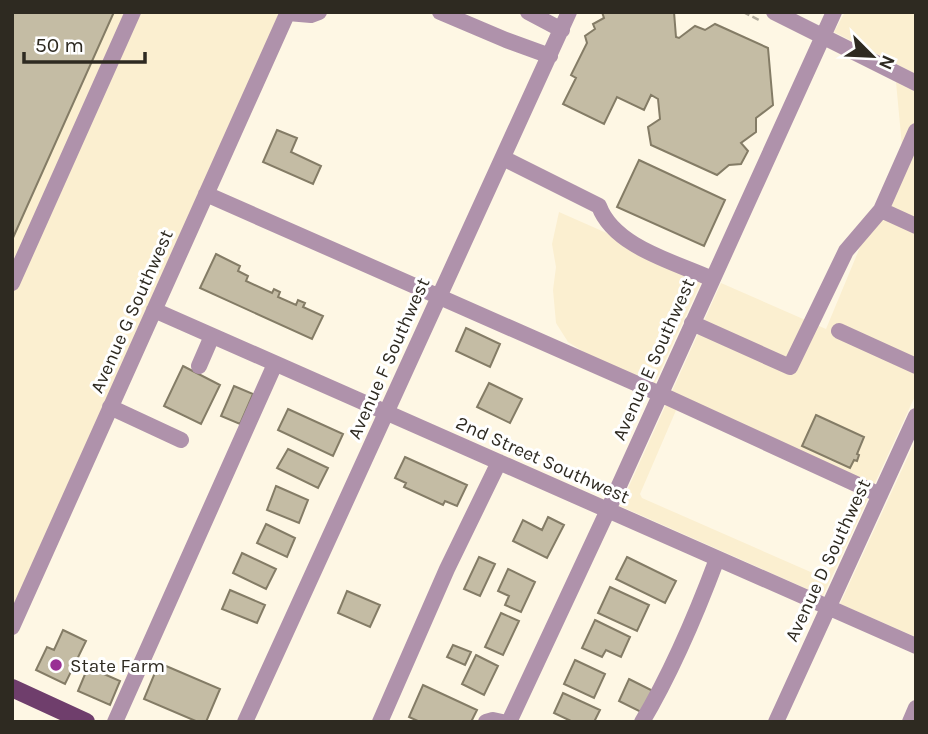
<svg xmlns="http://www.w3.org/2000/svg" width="928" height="734" font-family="Karla,sans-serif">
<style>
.built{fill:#fbefd0;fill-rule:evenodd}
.building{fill:#c4bca4;stroke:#847c66;stroke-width:2}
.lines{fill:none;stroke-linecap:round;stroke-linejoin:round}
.path{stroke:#b2ac9d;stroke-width:2.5;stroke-dasharray:7 3.5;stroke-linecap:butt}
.minor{stroke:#af92ab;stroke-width:16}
.major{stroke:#6f3e6c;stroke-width:18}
.poi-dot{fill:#993094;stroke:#fff;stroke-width:2.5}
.labels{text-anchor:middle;stroke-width:6;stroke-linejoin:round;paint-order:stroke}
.street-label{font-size:19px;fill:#2e2a21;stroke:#fff}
.poi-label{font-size:19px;fill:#2e2a21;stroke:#fff;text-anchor:start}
</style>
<rect width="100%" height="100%" fill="#fef7e4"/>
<!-- built -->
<path class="built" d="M12,12H288L12,627Z
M845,12H916V74L834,32Z
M896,82L916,92V394L823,596L620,506L721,283L826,329L902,146ZM677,408L860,493L861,500L827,576L822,577L642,498L640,494Z
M559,212L704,276L650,394L568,342L556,323L553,290L556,267L552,244Z
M916,439V637L840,604Z"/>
<!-- building -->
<path class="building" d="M12,12H114L12,240Z
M602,12H674L676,37L679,38L695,26L705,30L715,24L768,48L773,105L756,118V132L741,143L748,151L741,164L729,165L717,175L651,145L648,127L660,119L658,99L651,95L644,110L617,97L604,124L563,104L576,78L571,75L587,43L585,36L595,29L593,24L604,18Z
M277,130L297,138L291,152L321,166L313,184L263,162Z
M639,160L725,200L704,246L617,207Z
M216,254L240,266L238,271L248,276L246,281L272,293L274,289L280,292L278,297L296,305L298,300L305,303L303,307L323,316L312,339L200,288Z
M466,328L500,344L490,367L456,351Z
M183,366L220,385L201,424L164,406Z
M489,383L522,399L510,423L477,407Z
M234,386L253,394L240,424L221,416Z
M288,409L343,434L333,456L278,430Z
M816,415L864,437L857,454L859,455L857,461L854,460L850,468L802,446Z
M288,449L328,468L318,488L277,468Z
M405,457L467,485L457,506L445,501L443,505L404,487L406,483L395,478Z
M276,486L308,500L299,523L267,510Z
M548,517L564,525L547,558L513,541L523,520L542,530Z
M266,524L295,538L287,557L257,543Z
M242,553L276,569L266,589L233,573Z
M479,557L495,564L480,596L464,589Z
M627,557L676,581L665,603L616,579Z
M508,569L535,582L521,612L505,605L509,596L498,591Z
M610,587L649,605L637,631L598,613Z
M230,590L265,605L257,623L222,609Z
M347,591L380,605L370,627L338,613Z
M501,613L519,621L503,655L485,647Z
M595,620L630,637L621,657L606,650L602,657L582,648Z
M63,630L86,641L65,684L36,670L47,647L54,650Z
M453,645L471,652L465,665L447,657Z
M476,655L498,666L484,695L462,684Z
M575,660L605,674L594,698L564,684Z
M159,663L220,689L206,722H198L144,699Z
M88,667L120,681L110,705L78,691Z
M629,679L653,691L643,713L619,701Z
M423,685L477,710L471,722H420L409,717Z
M563,693L600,710L594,722H573L554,713Z"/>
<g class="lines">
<!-- path -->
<path class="path" d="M743,12L761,21"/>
<!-- minor -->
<path class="minor" d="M440,12L506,40L550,56
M528,12L562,30
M774,12L916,83
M288,13L311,15L319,12
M503,158L599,206C614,247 675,262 712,279
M206,194L660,394L880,495
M881,210L916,226
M12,283L133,12
M154,310L916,646
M692,323L790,367L846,251L881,210L916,131
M839,331L916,366
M199,366L212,336
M110,407L181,440
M12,627L288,12
M115,722L275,364
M245,722L569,12
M380,722L447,569L499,462
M486,722L493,720L502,722
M509,722L608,510L834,12
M642,722C673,670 696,615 717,559
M776,722L916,416
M910,722L916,708"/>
<!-- major -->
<path class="major" d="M12,688L86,722"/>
</g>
<!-- markers -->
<circle class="poi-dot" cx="56" cy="665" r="7"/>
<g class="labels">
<!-- street labels -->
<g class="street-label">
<text transform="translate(131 311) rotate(-66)" y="7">Avenue G Southwest</text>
<text transform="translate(388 358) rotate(-66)" y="7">Avenue F Southwest</text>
<text transform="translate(653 359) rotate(-66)" y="7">Avenue E Southwest</text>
<text transform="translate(543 459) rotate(24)" y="7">2nd Street Southwest</text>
<text transform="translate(827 560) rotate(-65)" y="7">Avenue D Southwest</text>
</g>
<!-- poi labels -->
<g class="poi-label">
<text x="70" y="672">State Farm</text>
</g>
</g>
<!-- border -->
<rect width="928" height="734" fill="none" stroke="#2e2a21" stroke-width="28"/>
<!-- north arrow -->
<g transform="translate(872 56) rotate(114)" stroke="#ffffff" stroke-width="5" paint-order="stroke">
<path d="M0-5L12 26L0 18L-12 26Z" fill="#2e2a21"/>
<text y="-10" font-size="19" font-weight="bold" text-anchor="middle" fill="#2e2a21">N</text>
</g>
<!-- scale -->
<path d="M24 52v10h121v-10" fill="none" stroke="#2e2a21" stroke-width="3.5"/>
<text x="35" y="52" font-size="21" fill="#2e2a21" stroke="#ffffff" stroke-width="5" paint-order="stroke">50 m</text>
</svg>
